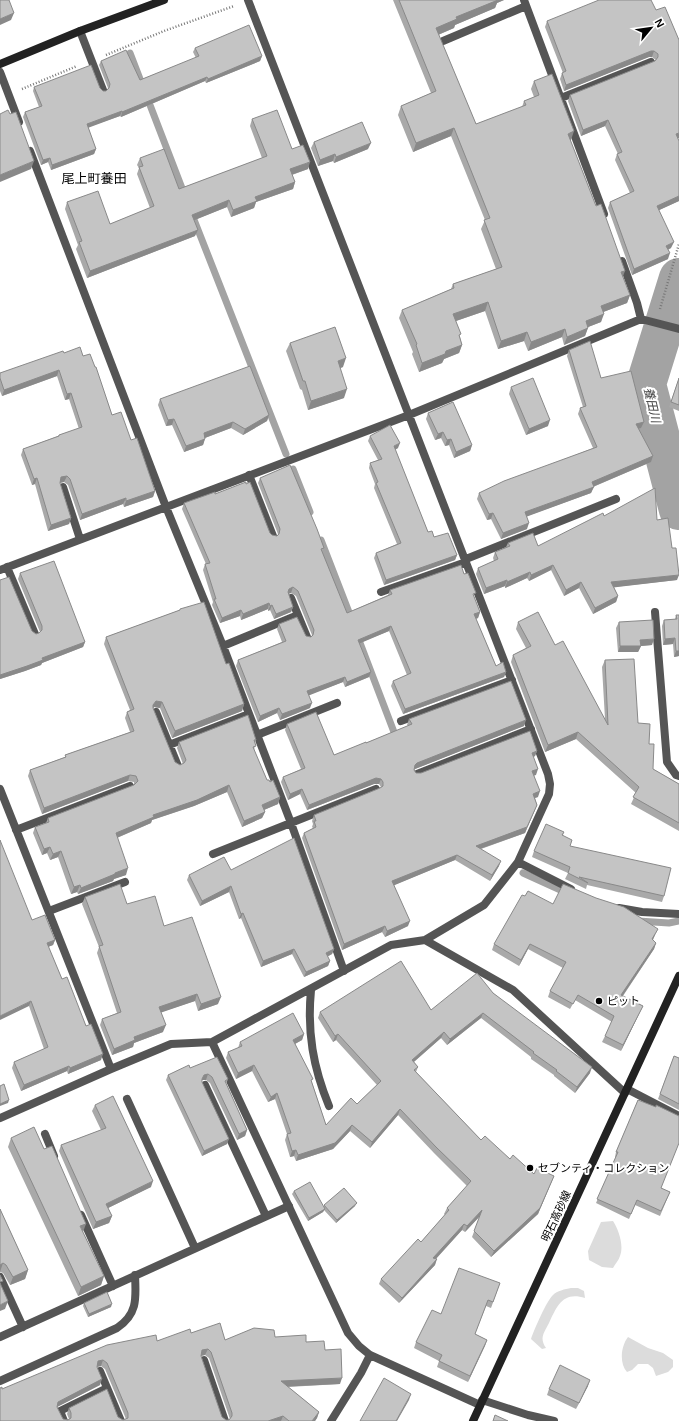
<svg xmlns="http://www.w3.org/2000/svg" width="679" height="1421" font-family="Helvetica,'Noto Sans JP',sans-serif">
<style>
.green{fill:#dcdcdc}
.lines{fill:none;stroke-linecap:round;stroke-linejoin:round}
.stream{stroke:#a3a3a3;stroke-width:7}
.river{stroke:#a3a3a3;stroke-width:40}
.path{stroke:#777;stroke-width:2.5;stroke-dasharray:1 2;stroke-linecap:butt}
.lane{stroke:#555;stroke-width:8}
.street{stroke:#555;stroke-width:8}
.secondary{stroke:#222;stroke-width:8}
.wall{fill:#a9a9a9;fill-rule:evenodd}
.shaded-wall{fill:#898989}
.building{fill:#c4c4c4;stroke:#898989;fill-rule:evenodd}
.poi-dot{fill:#000;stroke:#fff;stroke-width:1.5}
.labels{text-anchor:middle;stroke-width:4;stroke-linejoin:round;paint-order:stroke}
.poi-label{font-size:11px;fill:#000;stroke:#fff;text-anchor:start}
.street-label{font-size:11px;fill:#000;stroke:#fff}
.water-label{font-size:12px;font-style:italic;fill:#444;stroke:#fff}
.quarter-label{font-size:13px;fill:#000;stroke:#fff}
</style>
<rect width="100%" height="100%" fill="#fff"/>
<!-- green -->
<path class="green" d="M613,1221C619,1230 624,1246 620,1256C619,1260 615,1264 613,1268L602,1267L589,1260L588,1251L601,1222Z
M571,1288H578L584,1291L585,1298C563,1291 557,1306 549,1323C544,1333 539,1338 546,1348L542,1349L531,1339C534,1330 547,1300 553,1295C557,1291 565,1289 571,1288Z
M628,1337L648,1348L663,1353L673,1360V1367L668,1372L656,1376L653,1368L648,1364H638L632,1370L627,1372C619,1363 621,1346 628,1337Z"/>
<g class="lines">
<!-- stream -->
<path class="stream" d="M130,53L185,196
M191,212L286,454
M293,469L310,512
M321,540L352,620
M357,635L397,740
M523,873L567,893
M638,921L669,923L679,921"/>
<!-- river -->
<path class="river" d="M679,278L646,384L679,510"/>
<!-- path -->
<path class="path" d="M106,55L164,31L234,6
M22,89L77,66
M660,309L679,244"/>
<!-- lane -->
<path class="lane" d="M49,911L125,882
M205,1085L266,1216
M127,1099L195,1248
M45,1134L54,1156
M81,1215L113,1286
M0,1277L23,1327
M0,1337L289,1206
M0,1381L117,1328C138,1314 136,1298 135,1275
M482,1400L528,1415L554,1421"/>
<!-- street -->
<path class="street" d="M248,0L548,774L550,784L549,794L518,862L484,905L425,940
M524,0L604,214
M80,31L103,90
M443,41L526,6
M0,72L19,122
M561,98L651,62
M30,151L166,507L223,646L291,823L344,971
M622,261L637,303L641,319
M249,475L273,536
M63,487L80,539
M466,559L616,499
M7,567L35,634
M0,570L409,415L641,319L679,329
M381,592L466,562
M291,598L307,637
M655,612L667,762L676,775L679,776
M223,646L298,615
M156,712L178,766
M401,721L512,680
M257,735L337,703
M169,745L249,714
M417,774L531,729
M0,789L111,1069
M16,830L130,786
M213,854L376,789
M518,862L571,889
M619,908L642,912L679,914
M311,990C307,1032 313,1067 329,1106
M212,1042L348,1333L359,1346L370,1355L480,1405
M627,1089L679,1116
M0,1118L111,1069L171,1044L212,1042L391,945L425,940L513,990L625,1093
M204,1360L225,1421
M100,1371L121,1421
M64,1421L60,1411L107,1388
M331,1421L361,1373L370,1355"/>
<!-- secondary -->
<path class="secondary" d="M0,64L80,31L164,0
M473,1421L679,976"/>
</g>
<!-- wall -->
<path class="wall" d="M393,0H504L497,3L495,8L455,25L454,28L438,35L476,124L522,107L524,101L534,97L531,89L534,81L571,140H570L630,295L627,303L603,312L601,322L588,327L585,336L564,345L562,337L528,351L524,341L498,349L485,311L456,321L462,345L459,353L444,359L442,363L419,372L412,354L413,352L399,318L402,310L451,289L453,284L496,269L481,229L485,220L451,136L413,152L398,115L401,106L431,93Z
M651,0L678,138L679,141V201L659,210L671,248L668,250V259L632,275L608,208L610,202L630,193L615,160L617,154H618L605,126L581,136L568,101L570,95L655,61L656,60L652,57H649L564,91L560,79L562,73H563L545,27L547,21Z
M195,48L262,56L260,61L206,83L205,81L121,117L120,116L88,127L96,149L94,154L51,170L48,162L41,165L23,117L25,112L39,107L33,91L34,87L100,88L103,91H106L108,88L99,65L101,61L140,80L196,58L193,52Z
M252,119L292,149L308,169L292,175L295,182L293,189L256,202L254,208L231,217L227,207L194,220L195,236L87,278L76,249L78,245L65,209L67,202L110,224L150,208L137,174L139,168L137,165L140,158L179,189L262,158L250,126Z
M314,142L368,149L334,163L333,161L318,166L311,148Z
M290,343L343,367L340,368L344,398L308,410L302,390L300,389L286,351Z
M569,350L601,378L644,422L641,428L639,429L651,462L593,487L591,493L527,516V529L501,539L491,519L487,520L477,499L479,493L593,448L578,414L580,408L583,407L567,356Z
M64,353L83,356L95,367L112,415L131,440L155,491L153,497L124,507L123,504L80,520L68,485L64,482L60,483L71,518L69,524L48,531L35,484L32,485L21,455L23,449L58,436L59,435L79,429L69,399L65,400L57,376L2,396L0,391V373Z
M679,378V411L669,407Z
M511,387L548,426L526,435L509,394Z
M160,399L269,415L267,421L243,435L231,428L205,438L203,445L184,452L172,425L166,426L158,405Z
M428,413L472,445L470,451L454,458L449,445L445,446L441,438L435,440L426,419Z
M370,436L398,448L395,450L428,532L457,555L455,560L384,585L374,558L376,553L397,544L374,488L375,484L369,468L370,463L378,460L368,441Z
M260,478L324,548L322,552L347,613L388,595L390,590L464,574L474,597L480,612L478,618L476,619L496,666L506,672L504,677L403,714L391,686L393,681L407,675L389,631L359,643L371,672L369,677L345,687L343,682L308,695L310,708L280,720L277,713L258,722L236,666L238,660L282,642L277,629L279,624L306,636L311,637L312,635L296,596L291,593L288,594L293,607L291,612L274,619L270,610L268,611V609L241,620L240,616L220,623L212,605L213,602L203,570L205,564H206L182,509L184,503L215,494L270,533L272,535L277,536L278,534L258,483Z
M604,516L657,520L672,548L677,580L614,587L618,596L616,602L593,614L579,588L564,596L551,570L529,581L527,578L505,588V586L484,594L476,574L478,568L494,561L493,558L495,552L506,547L508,543L538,546Z
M20,573L85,642L83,647L42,663L41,665L25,671L0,679V580L32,631L36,634L39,633L40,632L18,579Z
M180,609L226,664L244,704L242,711L172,738L160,708L154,707L153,708L175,762L180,765L183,764L177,748L179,742L256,740L255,744L254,751L267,780L280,797L278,804L264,810L265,812L262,818L242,827L227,792L194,806L152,820L151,823L117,838L126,875L114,879L113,881L78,894L77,892L71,894L58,857L50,860L47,853L42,855L33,833L35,827L46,823L48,818L134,785V782L128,781L42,814L28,776L30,770L65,757V755L130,732L125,718L127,712L130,710L104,644L106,637L180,610Z
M676,615H679V656L674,657L673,644L663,645L662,626L664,620L675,619Z
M518,622L555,645L605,719L602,667L605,660L649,744L653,769L679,784V831L631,804L636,793L576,739L545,752L511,662L513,655L526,648L516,629Z
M619,622L652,645L641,646L638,652H618L616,628Z
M409,719L524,726L415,769L414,770L416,773H421L537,751L535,756L533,757L536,775H534L538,797L535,798L537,805L525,833L481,849L499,866L490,881L455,860L394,885L408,926L385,937L382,932L342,950L302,838L304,833L313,828L312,827L313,824L312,821L314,815L380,788L381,787L379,784H374L307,810L300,794L288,800L281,782L283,777L301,769L285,730L287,724L334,755L366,743L408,726L407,725Z
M564,832L563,835L570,846L664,896L662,902L587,885L586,889L565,879L568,873L532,857L534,851Z
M231,870L334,949L332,954L327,957L330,961L328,966L304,977L292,954L261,967L241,918L239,919L229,892L200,906L187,880L189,875Z
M85,897L127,904L164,926L218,1004L198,1011L195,1001L161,1012L163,1032L134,1043L133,1047L112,1055L100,1025L102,1019L117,1013L97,953L99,947L82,904Z
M553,904L655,935L653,940L656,943L654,949L623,996L643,1006L640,1012L621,1051L602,1042L612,1022L575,1000L570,1009L548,997L550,991L563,968L528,949L519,966L492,950L494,944Z
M32,920L55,940L53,945L48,947L62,979L86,1026L101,1060L68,1074L67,1071L21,1091L12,1068L14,1062L44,1049L29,1006Z
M493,993L590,1073L575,1093L554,1076V1075L531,1059V1057L481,1018L447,1045L441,1038L414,1062L418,1067L416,1072L481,1140L534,1174L554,1176L538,1214L491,1257L472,1237L480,1216L465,1232L462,1230L436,1259L435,1265L399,1303L379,1284L381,1279L421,1242L445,1215L444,1214L447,1208L467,1186L434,1153L398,1115L370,1148L350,1131L333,1149L296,1161L294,1156L290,1157L285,1140L287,1134L275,1099L268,1102L252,1071L236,1079L226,1058L228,1052L238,1048L240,1042L304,1034L302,1040L295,1044L312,1083L326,1125L357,1104L377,1085L336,1040L333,1042L318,1018L320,1012L431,1010Z
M674,1056L679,1058V1110L658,1099Z
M190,1068L228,1079L226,1084L247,1130L245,1136L237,1140L210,1083L206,1080H202V1082L227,1144L202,1156L166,1080L168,1075Z
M638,1100L661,1188L670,1192L660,1216L635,1205L629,1219L596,1203L616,1157H615L616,1152Z
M95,1105L151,1187L108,1208L112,1216L109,1223L93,1229L59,1151L61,1145L101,1130L92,1111Z
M11,1138L104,1276L101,1285L78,1296L8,1147Z
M294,1191L324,1207V1205L355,1206L336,1223L324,1210L323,1212L308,1221L292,1194Z
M0,1209L28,1270L25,1279L10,1285L3,1273L0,1272Z
M500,1283L491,1308L486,1306L475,1334L487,1340L468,1382L437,1367L439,1361L414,1348L416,1342L441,1314Z
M84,1303L111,1307L88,1317L83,1306Z
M191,1333L225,1340L275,1337L306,1342L325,1350L340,1384L288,1387L319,1412L317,1418L315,1421H0L2,1389L157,1341ZM205,1355L209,1358L230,1419L229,1420H226L222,1417L201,1356ZM101,1366L105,1369L126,1419L123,1420L118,1417L69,1408L67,1414L69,1419L68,1420L63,1419L57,1407L100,1385L97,1367Z
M588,1386L576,1409L547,1395L549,1389Z"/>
<!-- shaded-wall -->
<path class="shaded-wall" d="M495,0H504L497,3L495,8L455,25L454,28L433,37L436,28L456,17Z
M14,13L11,20L0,25V19Z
M651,51H654L652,57H649L564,91L566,85Z
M262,56L260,61L206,83L208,79Z
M207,77L205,81L121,117L122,112Z
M122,111L120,116L85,129L87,124Z
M608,120L605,126L581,136L583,130Z
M454,128L451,136L413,152L416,143Z
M574,131L571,140L564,142L568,134Z
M679,133V138L674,140L676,134Z
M371,143L368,149L334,163L336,157Z
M96,149L94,154L51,170L52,165Z
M335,154L333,161L318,166L320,160Z
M50,158L48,162L41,165L43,160Z
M34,161L31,169L0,182V175Z
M310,162L308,169L288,176L290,169Z
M295,182L293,189L256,202L254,208L231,217L233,210L255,197Z
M679,196V201L655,212L657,206Z
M229,200L227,207L190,222L192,215Z
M198,230L195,236L87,278L90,271Z
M674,242L671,248L664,251L666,246Z
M670,253L668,259L632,275L634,269Z
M625,271L622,279L621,272Z
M630,295L627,303L598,314L601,306Z
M488,302L485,311L450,323L453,314Z
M604,314L601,322L583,329L586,321Z
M588,328L585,336L564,345L567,337Z
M565,329L562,337L528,351L531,342Z
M527,332L524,341L498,349L501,341Z
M462,345L459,353L444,359L442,363L419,372L422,363L446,351Z
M346,358L343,367L335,370L338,361Z
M59,370L57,376L2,396L4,390Z
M347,389L344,398L308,410L311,401Z
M71,393L69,399L65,400L67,394Z
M269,415L267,421L243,435L245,429Z
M174,419L172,425L166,426L168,420Z
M550,420L548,426L526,435L529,429Z
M233,422L231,428L202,439L204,433Z
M644,422L641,428L634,430L636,424Z
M443,432L441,438L435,440L438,434Z
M205,439L203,445L184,452L186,446Z
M451,439L449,445L445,446L447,440Z
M400,443L398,448L392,451L394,446Z
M472,445L470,451L454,458L456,452Z
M653,456L651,462L590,488L592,482Z
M67,476L64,482L59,483L61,477Z
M37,478L35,484L32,485L34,479Z
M594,487L591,493L523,518L525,512Z
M155,491L153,497L124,507L126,501Z
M126,498L123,504L80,520L82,514Z
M493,513L491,519L487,520L489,514Z
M71,518L69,524L48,531L51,525Z
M529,523L527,529L501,539L503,533Z
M457,555L455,560L384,585L386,580Z
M553,565L551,570L529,581L531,575Z
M530,572L527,578L505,588L507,582Z
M679,575L677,580L609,588L611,582Z
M507,580L505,586L484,594L486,588Z
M581,582L579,588L564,596L566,590Z
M293,587L291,593L287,594L289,589Z
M618,596L616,602L593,614L595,608Z
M269,603L268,609L241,620L243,614Z
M272,605L270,610L268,611L270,606Z
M293,607L291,612L274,619L276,614Z
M241,610L240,616L220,623L222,618Z
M480,612L478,618L472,620L474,614Z
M391,626L389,631L356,645L358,640Z
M675,638L673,644L663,645L665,639Z
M654,639L652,645L641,646L638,652H618L620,646L640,640Z
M85,642L83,647L42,663L41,665L25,671L0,679V675L42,658Z
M676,651H679V656L674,657Z
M371,672L369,677L345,687L347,682Z
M506,672L504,677L403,714L405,709Z
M345,677L343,682L305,697L307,691Z
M156,701L162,702L160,708L154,707L151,711L153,705Z
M312,703L310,708L280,720L282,714Z
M244,704L242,711L172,738L175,731Z
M279,708L277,713L258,722L260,716Z
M526,720L524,726L415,769L412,771L415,765L417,763Z
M578,732L576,739L545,752L548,745Z
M537,751L535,756L530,759L532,753Z
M538,769L536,775L530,777L532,771Z
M130,775L128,781L42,814L44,808Z
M376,778L381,779L379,784H374L307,810L309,805Z
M229,785L227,792L194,806L152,820L151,823L114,839L116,833L153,815Z
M302,789L300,794L288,800L290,794Z
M540,791L538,797L531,799L533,794Z
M280,797L278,804L259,812L262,805Z
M537,805L525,833L474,851L476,846Z
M265,812L262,818L242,827L244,821Z
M50,847L47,853L42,855L44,849Z
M61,851L58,857L50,860L53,854Z
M457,855L455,860L390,887L392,881Z
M501,861L499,866L490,881L492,875Z
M128,868L126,875L114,879L113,881L78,894L81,888L115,873Z
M80,885L77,892L71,894L74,887Z
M231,886L229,892L200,906L202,901Z
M243,913L241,918L239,919L241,914Z
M410,921L408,926L385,937L387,931Z
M385,926L382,932L342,950L344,944Z
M658,929L650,945L652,939Z
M55,940L53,945L45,948L47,943Z
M656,943L654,949L619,1001L621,995Z
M530,944L528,949L519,966L521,960Z
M294,949L292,954L261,967L263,961Z
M334,949L332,954L324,958L326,953Z
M330,961L328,966L304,977L306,972Z
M197,994L195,1001L157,1014L159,1007Z
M221,997L218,1004L198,1011L201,1004Z
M31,1001L29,1006L0,1020V1016Z
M643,1006L640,1012L621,1051L623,1045Z
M483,1013L481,1018L447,1045L450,1039Z
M166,1025L163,1032L134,1043L133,1047L112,1055L114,1049L134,1037Z
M444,1032L441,1038L409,1066L412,1060Z
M304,1034L302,1040L291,1046L293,1040Z
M338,1034L336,1040L333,1042L335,1036Z
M103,1054L101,1060L68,1074L70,1068Z
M254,1065L252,1071L236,1079L238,1073Z
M69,1066L67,1071L21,1091L24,1085Z
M592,1067L590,1073L575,1093L577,1087Z
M208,1074L206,1080H202L200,1084L202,1079L204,1075Z
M277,1093L275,1099L268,1102L271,1097Z
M9,1100L8,1103L0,1106V1104Z
M400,1109L398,1115L370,1148L372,1142Z
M352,1125L350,1131L333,1149L296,1161L298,1155Z
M247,1130L245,1136L237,1140L239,1134Z
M229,1139L227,1144L202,1156L204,1151Z
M296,1150L294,1156L290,1157L292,1151Z
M554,1176L538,1214L491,1257L494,1251Z
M153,1181L151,1187L104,1210L106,1204Z
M357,1203L355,1206L336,1223L337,1220Z
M325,1209L323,1212L308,1221L309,1218Z
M482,1210L480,1216L465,1232L467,1226Z
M112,1216L109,1223L93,1229L96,1222Z
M86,1224L83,1232L80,1226Z
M464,1224L462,1230L431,1264L433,1258Z
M437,1259L435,1265L399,1303L402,1298Z
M3,1263L0,1272V1265Z
M28,1270L25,1279L10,1285L13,1277Z
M104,1276L101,1285L78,1296L81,1287Z
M8,1301L5,1309L0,1311V1305Z
M112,1304L111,1307L88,1317L89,1314Z
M487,1340L485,1346L468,1382L470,1376Z
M208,1349L205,1355L200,1356L202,1350Z
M103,1360L101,1366L96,1367L98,1361Z
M342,1378L340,1384L278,1387L281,1381Z
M102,1379L100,1385L55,1408L58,1402Z
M590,1380L588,1386L576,1409L579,1403Z
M411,1394L409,1400L397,1421H396Z
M319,1412L317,1418L315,1421H312Z
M283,1416L281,1421H268Z"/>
<!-- building -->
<path class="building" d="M0,0H9L14,13L0,19Z
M399,0H498L456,17L457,19L436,28L476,124L526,105L524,101L539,95L534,81L552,74L574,131L568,134L596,206L601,204L625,271L621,272L630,295L601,306L604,314L586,321L588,328L567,337L565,329L531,342L527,332L501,341L488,302L453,314L461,334L459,335L462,345L446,351L445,354L422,363L416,345L417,344L402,310L454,288L453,284L502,267L484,220L490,218L454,128L416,143L401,106L436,91Z
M599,0H651L656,10L665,7L679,40V133L676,134L679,141V196L657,206L674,242L666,246L670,253L634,269L610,202L634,191L617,154L622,152L608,120L583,130L570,95L655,61L658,57V54L654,51H651L566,85L562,73L566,71L547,21Z
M249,25L262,56L208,79L207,77L122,112V111L87,124L96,149L52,165L50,158L43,160L25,112L42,106L34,87L91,65L100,88L103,91H106L109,88L110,84L101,61L126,50L140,80L199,56L195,48Z
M8,110L10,114L16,112L34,161L0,175V114Z
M277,110L292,149L303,145L310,162L290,169L295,182L255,197L257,201L233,210L229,200L192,215L198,230L90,271L79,242L82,241L67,202L98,191L110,224L154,206L139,167L143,166L140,158L164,149L179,189L267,156L252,119Z
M362,122L371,143L336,157L335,154L320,160L314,142Z
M335,327L346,358L338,361L347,389L311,401L305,381H303L290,343Z
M590,341L601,378L631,371L644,422L636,424L653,456L592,482L594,487L525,512L529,523L503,533L493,513L489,514L479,493L504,481L597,447L580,408L586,406L569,350Z
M80,347L83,356L90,354L95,367H96L112,415L121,412L131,440L137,438L155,491L126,501V498L82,514L70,479L67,476L61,477L60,483L71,518L51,525L37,478L34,479L23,449L59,436V435L82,427L71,393L67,394L59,370L4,390L0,378V373L63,351L64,353Z
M250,366L269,415L245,429L233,422L204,433L205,439L186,446L174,419L168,420L160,399Z
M533,378L550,420L529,429L511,387Z
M679,378V405L671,402Z
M453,402L472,445L456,452L451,439L447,440L443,432L438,434L428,413Z
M390,425L400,443L394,446L428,532L432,531L434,537L448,533L457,555L386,580L376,553L401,543L376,483L378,482L370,463L382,459L370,436Z
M290,465L317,529L324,548L321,549L347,613L392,594L390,590L461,565L464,574L468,573L476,593L473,594L480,612L474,614L496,666L503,662L506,672L405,709L393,681L411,673L391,626L358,640L371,672L347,682L345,677L307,691L312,703L282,714L279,708L260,716L238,660L286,641L279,624L297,617L306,636L311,637L313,635L314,630L298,591L293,587L289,589L288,592L293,607L276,614L272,605L270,606L269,603L243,614L241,610L222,618L214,599H216L205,564L210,563L184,503L215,492V494L246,482V484L250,482L270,533L272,535L277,536L279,534L280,529L260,478Z
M655,488L657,520L668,518L672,548H676L679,575L611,582L618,596L595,608L581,582L566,590L553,565L531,575L530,572L507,582V580L486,588L478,568L498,559L495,552L510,546L508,543L533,533L538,546L603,513L604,516Z
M54,561L85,642L42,658L43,660L27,666L0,675V580L9,577L32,631L36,634L39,633L42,630V626L20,573Z
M204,602L226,664L229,663L244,704L175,731L162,702L156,701L153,705V708L175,762L180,765L184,763L186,760L179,742L248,715L256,740H254L256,746L253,747L267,780H269L270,782L273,780L280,797L262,805L265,812L244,821L229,785L197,800L153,815L154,817L116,833L128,868L115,873V874L81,888L80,885L74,887L61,851L53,854L50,847L44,849L35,827L49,822L48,818L134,785L138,781L136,776L130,775L44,808L30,770L66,757L65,755L134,731L127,712L134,709L106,637L180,610V609Z
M538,612L555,645L563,641L608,725L605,660L634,659L638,723L650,724L649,744H654L653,769L679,784V823L633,797L639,787L578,732L548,745L513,655L531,646L518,622Z
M676,615H679V651H676L675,638L665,639L664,620L677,619Z
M653,620L654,639L640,640L641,646H620L619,622Z
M511,681L526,720L417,763L415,765L414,770L416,773H421L530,731L537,751L532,753L538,769L532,771L540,791L533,794L537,805L527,827L476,846L501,861L492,875L457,855L392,881L410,921L387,931L385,926L344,944L304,833L316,827L314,821H316L314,815L380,788L383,786V782L381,779L376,778L309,805L302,789L290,794L283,777L305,768L287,724L316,712L334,755L366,742V743L412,724L409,719Z
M546,824L564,832L562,835L572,840L570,846L671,868L664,896L579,877L588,883L568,873L570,867L534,851Z
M294,838L334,949L326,953L330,961L306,972L294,949L263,961L243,913L241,914L231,886L202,901L189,875L224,857L231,870Z
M0,840L32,920L45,915L55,940L47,943L62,979L67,977L86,1026L91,1024L103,1054L70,1068L69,1066L24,1085L14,1062L48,1047L31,1001L0,1016Z
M120,884L127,904L155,896L164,926L192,917L221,997L201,1004L197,994L159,1007L166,1025L134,1037L135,1040L114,1049L102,1019L121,1012L99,946L103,945L85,897Z
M563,884L596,898L624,907L658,929L652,939L656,943L621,995L643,1006L623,1045L605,1036L614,1016L578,995L573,1004L550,991L566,962L530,944L521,960L494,944L522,895L525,896L528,891L553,904Z
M401,961L431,1010L477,973L493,993L592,1067L577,1087L556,1071L557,1070L533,1053L534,1052L483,1013L450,1039L444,1032L412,1060L418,1067L414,1070L481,1140L485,1136L510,1159L513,1155L534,1174L537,1168L554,1176L540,1208L494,1251L474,1231L482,1210L467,1226L464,1224L433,1258L437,1259L402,1298L381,1279L418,1239L421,1242L449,1210L447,1208L471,1181L436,1147L400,1109L372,1142L352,1125L335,1143L298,1155L296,1150L292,1151L287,1134L291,1133L277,1093L271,1097L254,1065L238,1073L228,1052L242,1046L240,1042L293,1013L304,1034L293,1040L313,1079L311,1080L326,1125L351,1098L357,1104L381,1081L338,1034L335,1036L320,1012Z
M674,1056L679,1058V1104L660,1094Z
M217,1057L228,1079L225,1081L247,1130L239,1134L212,1077L208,1074L204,1075L202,1079V1082L229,1139L204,1151L168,1075L189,1065L190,1068Z
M4,1084L9,1100L0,1104V1086Z
M113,1096L153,1181L106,1204L112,1216L96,1222L61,1145L106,1128L95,1105Z
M638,1100L656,1107V1105L679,1116V1143L661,1188L670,1192L661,1211L637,1200L631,1214L597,1199L618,1152H616Z
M34,1127L44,1149L52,1146L86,1224L80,1226L104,1276L81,1287L11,1138Z
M310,1182L325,1209L309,1218L294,1191Z
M344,1188L357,1203L337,1220L324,1205Z
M0,1209L28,1270L13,1277L6,1265L3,1263L0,1265Z
M459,1268L500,1283L493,1302L488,1300L475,1334L487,1340L470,1376L439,1361L442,1355L416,1342L432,1310L441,1314Z
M0,1275L3,1281L0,1282Z
M0,1283L8,1301L0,1305Z
M107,1292L112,1304L89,1314L84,1303Z
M220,1323L225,1340L254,1328L274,1330L275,1337L306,1335V1342L324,1341L325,1350L341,1349L342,1378L281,1381L319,1412L312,1421H289L283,1416L268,1421H0V1388L2,1387V1389L107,1345L156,1335L157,1341L190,1329L191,1333ZM208,1349L211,1352L232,1413V1416L229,1420H226L222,1417L201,1356L202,1350ZM103,1360L107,1363L128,1413V1418L123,1420L118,1417L107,1389L69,1408L71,1413V1418L68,1420L63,1419L57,1407L58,1402L102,1379L97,1367L98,1361Z
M560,1365L590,1380L579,1403L549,1389Z
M384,1378L411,1394L396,1421H360Z
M495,1415L508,1421H493Z"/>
<!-- markers -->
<g class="poi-dot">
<circle cx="599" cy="1001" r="4"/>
<circle cx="530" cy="1168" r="4"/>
</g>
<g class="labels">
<!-- poi labels -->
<g class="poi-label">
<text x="607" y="1005">ピット</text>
<text x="538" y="1172">セブンティ・コレクション</text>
</g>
<!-- street labels -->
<g class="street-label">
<text transform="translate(556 1216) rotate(-65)" y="4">明石高砂線</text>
</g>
<!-- water labels -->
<g class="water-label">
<text transform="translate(652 405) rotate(77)" y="4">養田川</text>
</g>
<!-- quarter labels -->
<g class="quarter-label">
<text x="94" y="183">尾上町養田</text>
</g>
</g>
<!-- north arrow -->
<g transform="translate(651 28) rotate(61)" stroke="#ffffff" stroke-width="3" paint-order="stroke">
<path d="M0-3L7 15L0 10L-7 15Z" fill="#000000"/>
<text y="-6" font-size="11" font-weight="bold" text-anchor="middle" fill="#000000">N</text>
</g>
</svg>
